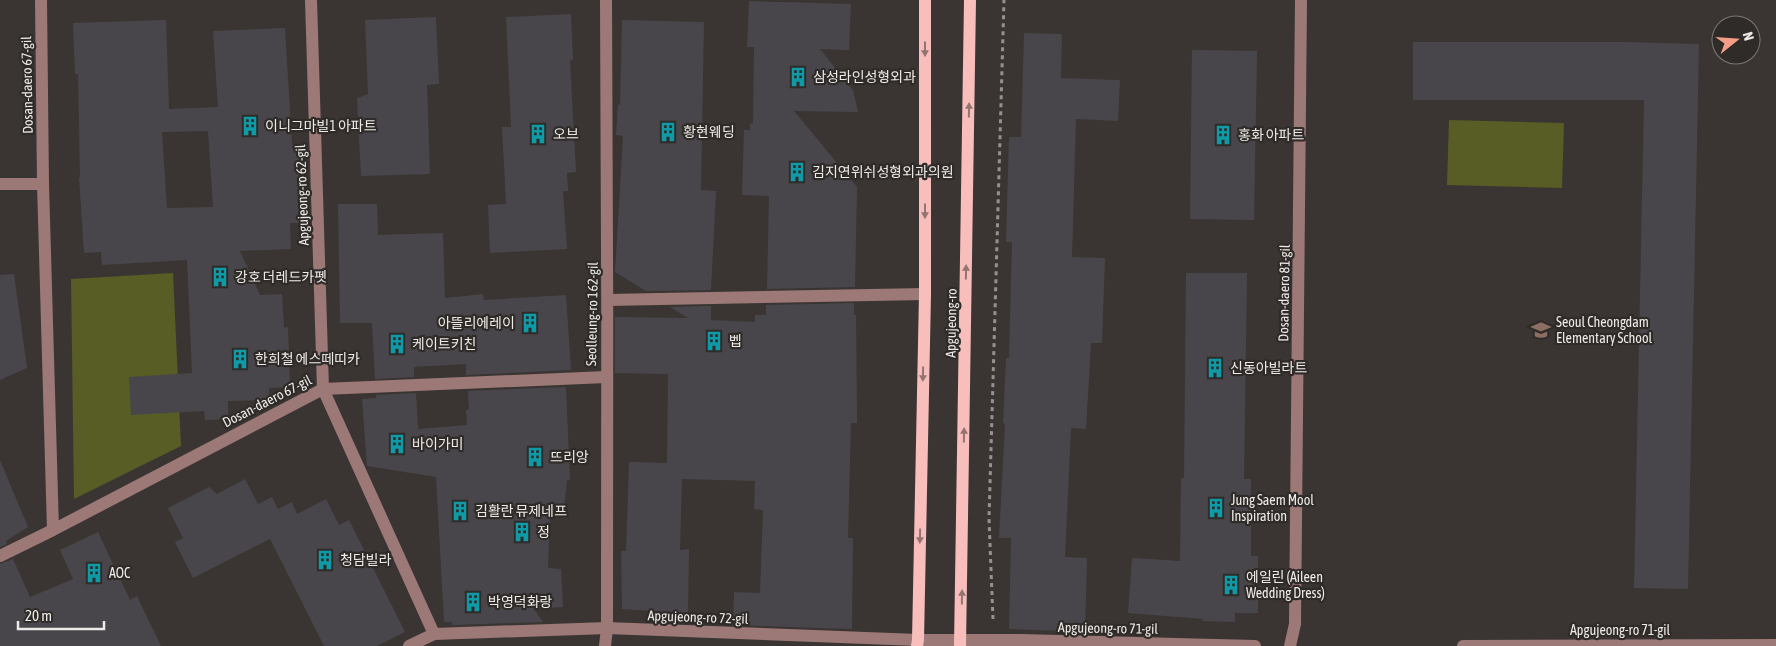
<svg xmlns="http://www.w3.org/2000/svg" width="1776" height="646" font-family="'Asap Condensed','Noto Sans KR',sans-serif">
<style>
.green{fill:#575d24}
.building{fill:#49464b;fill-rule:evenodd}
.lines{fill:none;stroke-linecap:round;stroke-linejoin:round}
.path{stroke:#95918e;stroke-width:3;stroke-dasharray:4 4;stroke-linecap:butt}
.minor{stroke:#9c7977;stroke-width:12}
.major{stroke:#f8bebb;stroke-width:12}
.oneway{fill:#947472}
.labels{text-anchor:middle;stroke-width:4.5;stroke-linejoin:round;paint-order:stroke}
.poi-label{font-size:14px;fill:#edeae7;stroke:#2f2b28;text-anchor:start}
.street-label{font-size:14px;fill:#edeae7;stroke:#2f2b28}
</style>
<rect width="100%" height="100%" fill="#3a3532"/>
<!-- green -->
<path class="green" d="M1449,120L1564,123L1562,188L1447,185Z
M173,273L181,446L74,499L71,279Z"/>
<!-- building -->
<path class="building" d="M749,1L851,4L849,50L820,49L853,90L858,112L794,111L857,187L855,287L767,289L769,196L742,195L744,130H750V123L753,124L754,47H747Z
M571,14L573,60H570L576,172L567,173L568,191H563L567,249L490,253L488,205L506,204L502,127H511L506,17Z
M436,17L439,84L427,85L430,174L361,176L357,98L368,94L365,20Z
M166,20L169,109L218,107L213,31L285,28L292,144L299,147L302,223H290L291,249L240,251L260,295L282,294L284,328L288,327L290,387L269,388L270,400L228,401V419L205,420L204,411L131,415L129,377L192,373L187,260L102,265L101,252L84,253L79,177L80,178L78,74H75L73,23ZM208,131L213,207L167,208L162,132Z
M622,20L704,22L701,190L716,191L711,290L646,291L615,272L623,136L616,135L618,104L620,105Z
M1024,33L1062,34L1061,78L1120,80L1118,121L1076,119L1072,257L1105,258L1102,343H1091L1086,429L1071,428L1065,557L1087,558L1085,632L1009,629L1011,538H999L1005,424L1003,423L1006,358H1009L1012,242H1006L1009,137H1021Z
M1413,42H1624L1699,44L1688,589L1634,588L1644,100H1413Z
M1192,50L1257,51L1254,220L1190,219Z
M338,204H377L378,235L443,233L445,298L483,294L484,300L566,295L571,370L466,375V364L414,367V377L375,379L372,323H340Z
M1186,273H1247L1244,479H1251V556H1258V613H1235V622L1203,621V619L1128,613L1132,558L1180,561L1181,478H1184Z
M14,274L27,368L0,380V275Z
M854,303V315H856L857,423H851L848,538H853L852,629L733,625L734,592L760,593L763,510L754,509L755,481L682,479L680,550L689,549L688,613L622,609L621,551H626L629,462L667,463L668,374L615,373V317L688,318L670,307L711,306V320L755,322V315H766V305Z
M566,387L570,480H567L564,509L550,514L548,568L561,569L563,607L534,609L543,622L452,625V622H444L436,477L367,466L362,399L376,398V395L416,393L418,429L467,425L466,410L469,409L468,391Z
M0,460L28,527L6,541L7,544L0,547Z
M245,479L258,504L272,497L278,509L292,502L297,514L326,499L339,525L349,520L405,632L377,646H324L270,539L193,578L175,542L183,538L168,508L209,487L217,494Z
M98,532L130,600L137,596L161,646H0V564L13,559L30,597L73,579L60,550Z"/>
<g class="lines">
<!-- path -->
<path class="path" d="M993,619L989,519L1004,0"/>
<!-- minor -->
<path class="minor" d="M41,0L43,184L53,530
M311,0L323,389L434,634
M0,184H43
M608,300L925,294
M0,556L53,530L323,389L606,377
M409,646L434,634L607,628L918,640H1020L1255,646
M605,646L607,628C607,419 608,209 606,0
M1290,646L1295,624L1301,0
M1463,646L1776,645"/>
<!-- major -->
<path class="major" d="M917,646L918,640L925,294V0
M960,646L970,0"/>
</g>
<!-- one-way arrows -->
<defs><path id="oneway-solid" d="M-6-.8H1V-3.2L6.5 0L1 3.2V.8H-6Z" transform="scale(1.25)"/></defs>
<g class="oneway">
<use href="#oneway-solid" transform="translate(925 49) rotate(90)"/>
<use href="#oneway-solid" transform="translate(969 110) rotate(-89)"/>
<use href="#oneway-solid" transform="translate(925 211) rotate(90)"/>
<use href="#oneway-solid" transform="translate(966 272) rotate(-89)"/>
<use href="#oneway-solid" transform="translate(923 374) rotate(91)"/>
<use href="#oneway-solid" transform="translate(964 435) rotate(-89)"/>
<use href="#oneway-solid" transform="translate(920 536) rotate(91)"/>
<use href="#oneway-solid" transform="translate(962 597) rotate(-89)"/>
</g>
<!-- icons -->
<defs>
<symbol id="building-bare" viewBox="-9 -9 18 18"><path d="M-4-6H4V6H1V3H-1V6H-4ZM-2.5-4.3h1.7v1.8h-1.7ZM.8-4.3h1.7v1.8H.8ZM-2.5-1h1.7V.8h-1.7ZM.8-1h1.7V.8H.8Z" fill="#0f9aa8" stroke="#2f2b28" stroke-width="2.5" paint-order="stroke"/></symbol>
<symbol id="school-bare" viewBox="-9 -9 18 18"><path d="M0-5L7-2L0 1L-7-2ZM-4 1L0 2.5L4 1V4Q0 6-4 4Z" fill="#8d6e63" stroke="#2f2b28" stroke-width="2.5" paint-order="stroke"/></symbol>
</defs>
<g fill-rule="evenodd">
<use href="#building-bare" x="784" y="63" width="28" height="28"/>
<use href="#building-bare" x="236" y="112" width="28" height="28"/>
<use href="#building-bare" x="654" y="118" width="28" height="28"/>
<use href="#building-bare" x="524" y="120" width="28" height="28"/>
<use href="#building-bare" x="1209" y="121" width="28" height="28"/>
<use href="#building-bare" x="783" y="158" width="28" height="28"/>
<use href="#building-bare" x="206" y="263" width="28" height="28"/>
<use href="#building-bare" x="516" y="309" width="28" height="28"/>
<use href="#school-bare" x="1527" y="316" width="28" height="28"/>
<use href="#building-bare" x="700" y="327" width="28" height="28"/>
<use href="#building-bare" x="383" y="330" width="28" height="28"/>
<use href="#building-bare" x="226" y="345" width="28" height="28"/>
<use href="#building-bare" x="1201" y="354" width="28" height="28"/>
<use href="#building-bare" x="383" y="430" width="28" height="28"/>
<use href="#building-bare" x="521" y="443" width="28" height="28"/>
<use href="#building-bare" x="1202" y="494" width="28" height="28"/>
<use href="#building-bare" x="446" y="497" width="28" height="28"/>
<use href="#building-bare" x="508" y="518" width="28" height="28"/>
<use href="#building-bare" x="311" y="546" width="28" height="28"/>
<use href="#building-bare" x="80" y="559" width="28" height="28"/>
<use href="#building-bare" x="1217" y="571" width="28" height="28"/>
<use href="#building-bare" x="459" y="588" width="28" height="28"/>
</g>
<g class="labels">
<!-- poi labels -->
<g class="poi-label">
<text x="813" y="82">삼성라인성형외과</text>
<text x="265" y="131">이니그마빌1 아파트</text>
<text x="683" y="137">황현웨딩</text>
<text x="553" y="139">오브</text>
<text x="1238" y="140">홍화 아파트</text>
<text x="812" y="177">김지연위쉬성형외과의원</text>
<text x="235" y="282">강호 더레드카펫</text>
<text x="1556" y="327">Seoul Cheongdam<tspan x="1556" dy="16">Elementary School</tspan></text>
<text x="515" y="328" text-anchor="end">아뜰리에레이</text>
<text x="729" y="346">벱</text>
<text x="412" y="349">케이트키친</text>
<text x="255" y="364">한희철 에스떼띠카</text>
<text x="1230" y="373">신동아빌라트</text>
<text x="412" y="449">바이가미</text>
<text x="550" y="462">뜨리앙</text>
<text x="1231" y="505">Jung Saem Mool<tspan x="1231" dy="16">Inspiration</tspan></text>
<text x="475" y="516">김활란 뮤제네프</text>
<text x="537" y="537">정</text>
<text x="340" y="565">청담빌라</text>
<text x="109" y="578">AOC</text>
<text x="1246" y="582">에일린 (Aileen<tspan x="1246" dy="16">Wedding Dress)</tspan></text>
<text x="488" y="607">박영덕화랑</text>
</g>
<!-- street labels -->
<g class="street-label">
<text transform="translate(27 85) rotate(-91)" y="5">Dosan-daero 67-gil</text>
<text transform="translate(302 195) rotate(-92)" y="5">Apgujeong-ro 62-gil</text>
<text transform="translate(1284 293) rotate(-89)" y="5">Dosan-daero 81-gil</text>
<text transform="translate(592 314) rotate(-89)" y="5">Seolleung-ro 162-gil</text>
<text transform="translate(951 323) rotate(-89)" y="5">Apgujeong-ro</text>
<text transform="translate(267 401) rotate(-27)" y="5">Dosan-daero 67-gil</text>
<text transform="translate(698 617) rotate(2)" y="5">Apgujeong-ro 72-gil</text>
<text transform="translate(1108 628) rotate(1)" y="5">Apgujeong-ro 71-gil</text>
<text x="1620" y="635">Apgujeong-ro 71-gil</text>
</g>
</g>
<!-- north arrow -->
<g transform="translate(1736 40) rotate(73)"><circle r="24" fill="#2f2b28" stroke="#7b7774"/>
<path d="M0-4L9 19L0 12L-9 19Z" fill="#f49e87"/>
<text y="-8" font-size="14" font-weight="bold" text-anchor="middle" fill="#edeae7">N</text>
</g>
<!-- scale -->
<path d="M18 621v8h86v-8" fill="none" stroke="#edeae7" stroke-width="2.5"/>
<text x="25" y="621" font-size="15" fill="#edeae7" stroke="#2f2b28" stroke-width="4" paint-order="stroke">20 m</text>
</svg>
